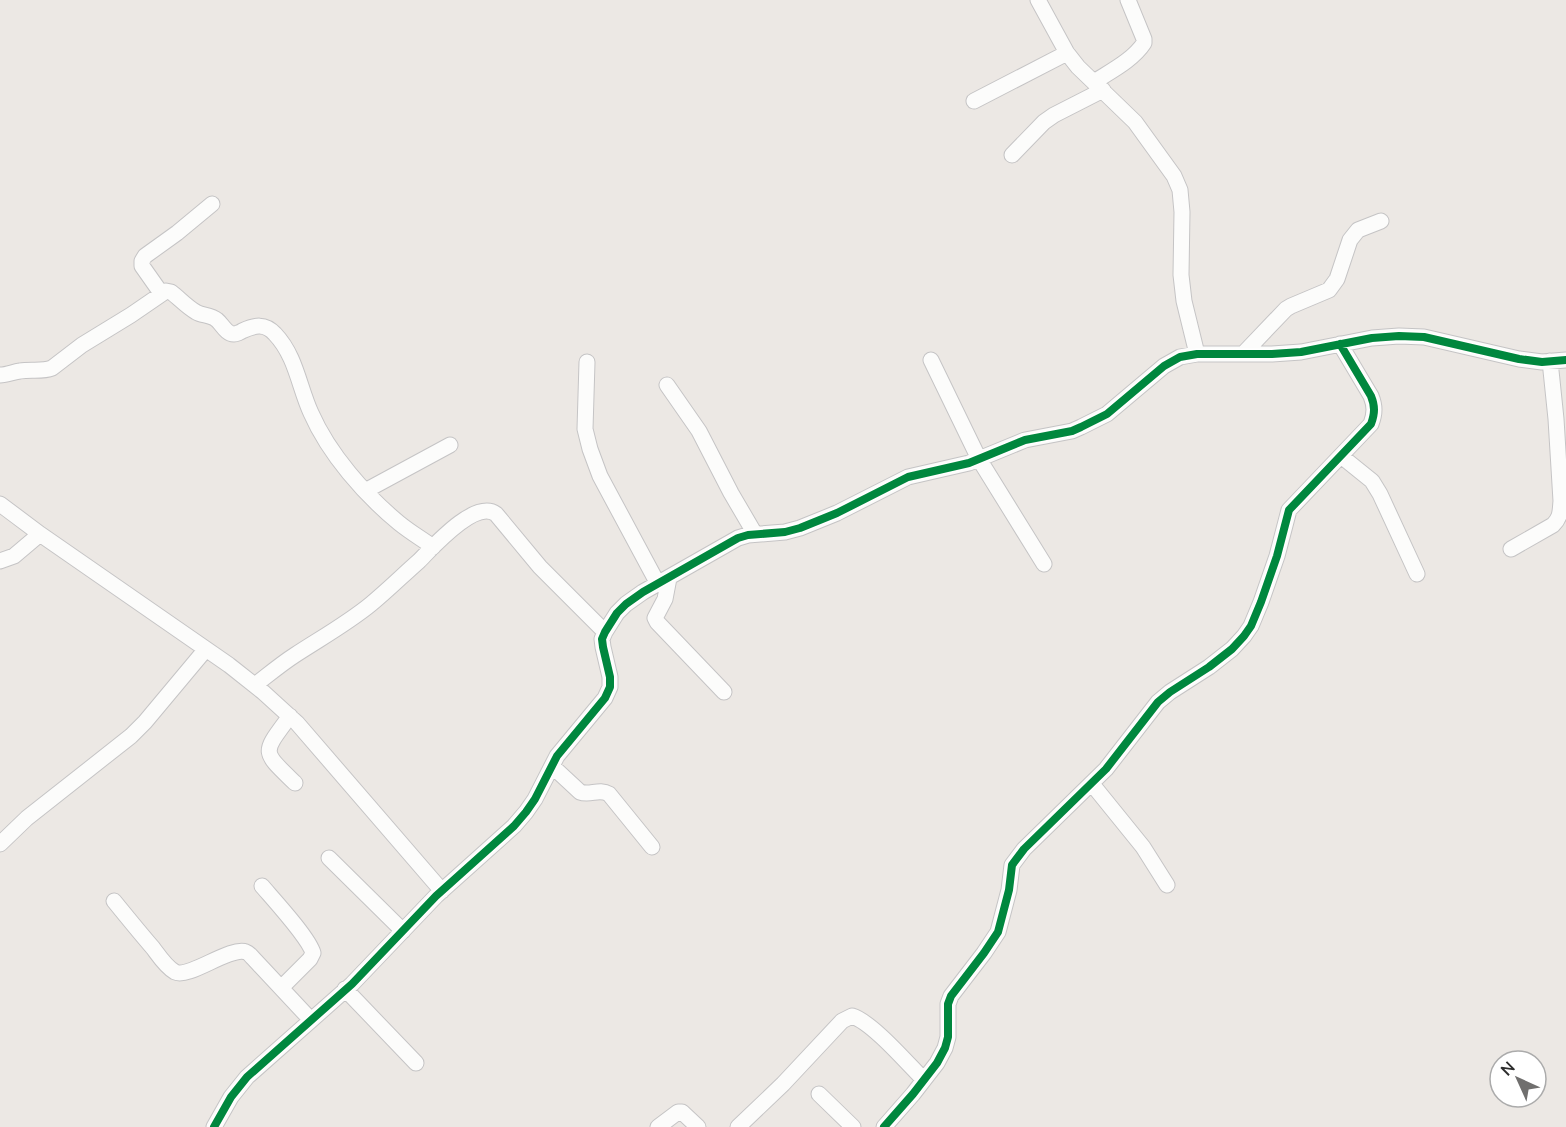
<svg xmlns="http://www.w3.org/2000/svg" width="1566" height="1127" font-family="'Nunito Sans',sans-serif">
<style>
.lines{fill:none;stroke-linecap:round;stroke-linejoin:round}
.minor-casing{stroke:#c5c4c5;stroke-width:17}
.minor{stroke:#fcfcfb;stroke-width:15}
.cycleway-casing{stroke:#fff;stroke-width:11}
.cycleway{stroke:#00873e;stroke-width:8}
</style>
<rect width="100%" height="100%" fill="#ece8e4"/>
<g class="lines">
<defs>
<path id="minor" d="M1038,0L1067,53L1078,67L1135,122L1174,176L1180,190L1182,212L1181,275L1184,301L1197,354
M1094,82C1111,71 1133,60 1144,43V39L1128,0
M974,101L1067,53
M1012,155L1044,122L1054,115L1103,90
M161,293L142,266V261L145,256L177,233L212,204
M1243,354L1286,309L1291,306L1329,290L1337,279L1350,240L1358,230L1381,221
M931,360L979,459L1044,564
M587,362L585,429L590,449L600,476L658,584
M0,375C7,375 13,372 20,371C31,369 42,372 52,368L82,345L131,315L166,291L171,292C179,298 187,307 196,312C202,316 210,314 217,320C222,324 226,334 234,334C236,334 241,332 242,331C255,325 265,323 275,334C296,356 299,387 311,413C329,454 365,495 399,523C410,532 422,539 433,547
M667,385L699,431L731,493L755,534
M1341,456L1372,481L1380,494L1417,574
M365,491L450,445
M0,504L40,534L229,665L263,692L297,723L442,891
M1511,549L1553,525C1561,517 1560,511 1561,501L1556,419L1550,361
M0,561L14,556L40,534
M669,578L665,599L655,618L657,622L724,692
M255,685C268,675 281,664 295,655C321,638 348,623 371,604C388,590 403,575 419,561C433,547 475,499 496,514L540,567L605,632
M290,716C262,754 261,750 295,783
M552,766L580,792C590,796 599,788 609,794L652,847
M1092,784L1143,847L1167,885
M0,844L27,818L131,736L145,722L206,649
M329,858L403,931
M262,886C274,900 309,938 313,953L310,959L281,988
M114,901C127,917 140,933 153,948C159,956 166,967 175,972C189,979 230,946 246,952C249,953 251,956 253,958L311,1020
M345,989L416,1063
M819,1094L853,1127
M214,1127L231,1097L247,1077L352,984L436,896L514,826L526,812L535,799L557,756L605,698L610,687V677L603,647L602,639L605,632L617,613L626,604L643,592L738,538L748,535L785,532L800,528L837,513L908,477L969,463L1025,440L1072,431L1081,427L1107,414L1164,366L1180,357L1197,354H1272L1301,352L1372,338L1399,336L1424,337L1519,359L1542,362L1566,360
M658,1127L678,1112H682L698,1127
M738,1127L783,1084L842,1021L852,1016C872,1022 908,1064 924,1080
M884,1127L913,1094L937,1063L945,1048L948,1037V1004L951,996L984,953L998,932L1009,890L1012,865L1024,849L1106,769L1158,702L1170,692L1209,667L1232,649L1244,636L1251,626L1261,602L1277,556L1289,510L1371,424C1375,413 1375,406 1371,396L1340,344"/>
</defs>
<!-- minor casing -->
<use href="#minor" class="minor-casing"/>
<!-- minor -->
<use href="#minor" class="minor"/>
<defs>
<path id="cycleway" d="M214,1127L231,1097L247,1077L352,984L436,896L514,826L526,812L535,799L557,756L605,698L610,687V677L603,647L602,639L605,632L617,613L626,604L643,592L738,538L748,535L785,532L800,528L837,513L908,477L969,463L1025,440L1072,431L1081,427L1107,414L1164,366L1180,357L1197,354H1272L1301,352L1372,338L1399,336L1424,337L1519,359L1542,362L1566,360
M884,1127L913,1094L937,1063L945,1048L948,1037V1004L951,996L984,953L998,932L1009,890L1012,865L1024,849L1106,769L1158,702L1170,692L1209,667L1232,649L1244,636L1251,626L1261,602L1277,556L1289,510L1371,424C1375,413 1375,406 1371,396L1340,344"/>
</defs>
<!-- cycleway casing -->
<use href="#cycleway" class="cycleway-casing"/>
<!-- cycleway -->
<use href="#cycleway" class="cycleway"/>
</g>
<!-- north arrow -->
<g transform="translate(1518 1079) rotate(315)"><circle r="28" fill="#ffffff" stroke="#ababab" stroke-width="1.5"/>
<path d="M0-4.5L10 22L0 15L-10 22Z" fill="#706f6e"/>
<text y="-9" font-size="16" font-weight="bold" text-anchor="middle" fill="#2e2e2e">N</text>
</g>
</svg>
